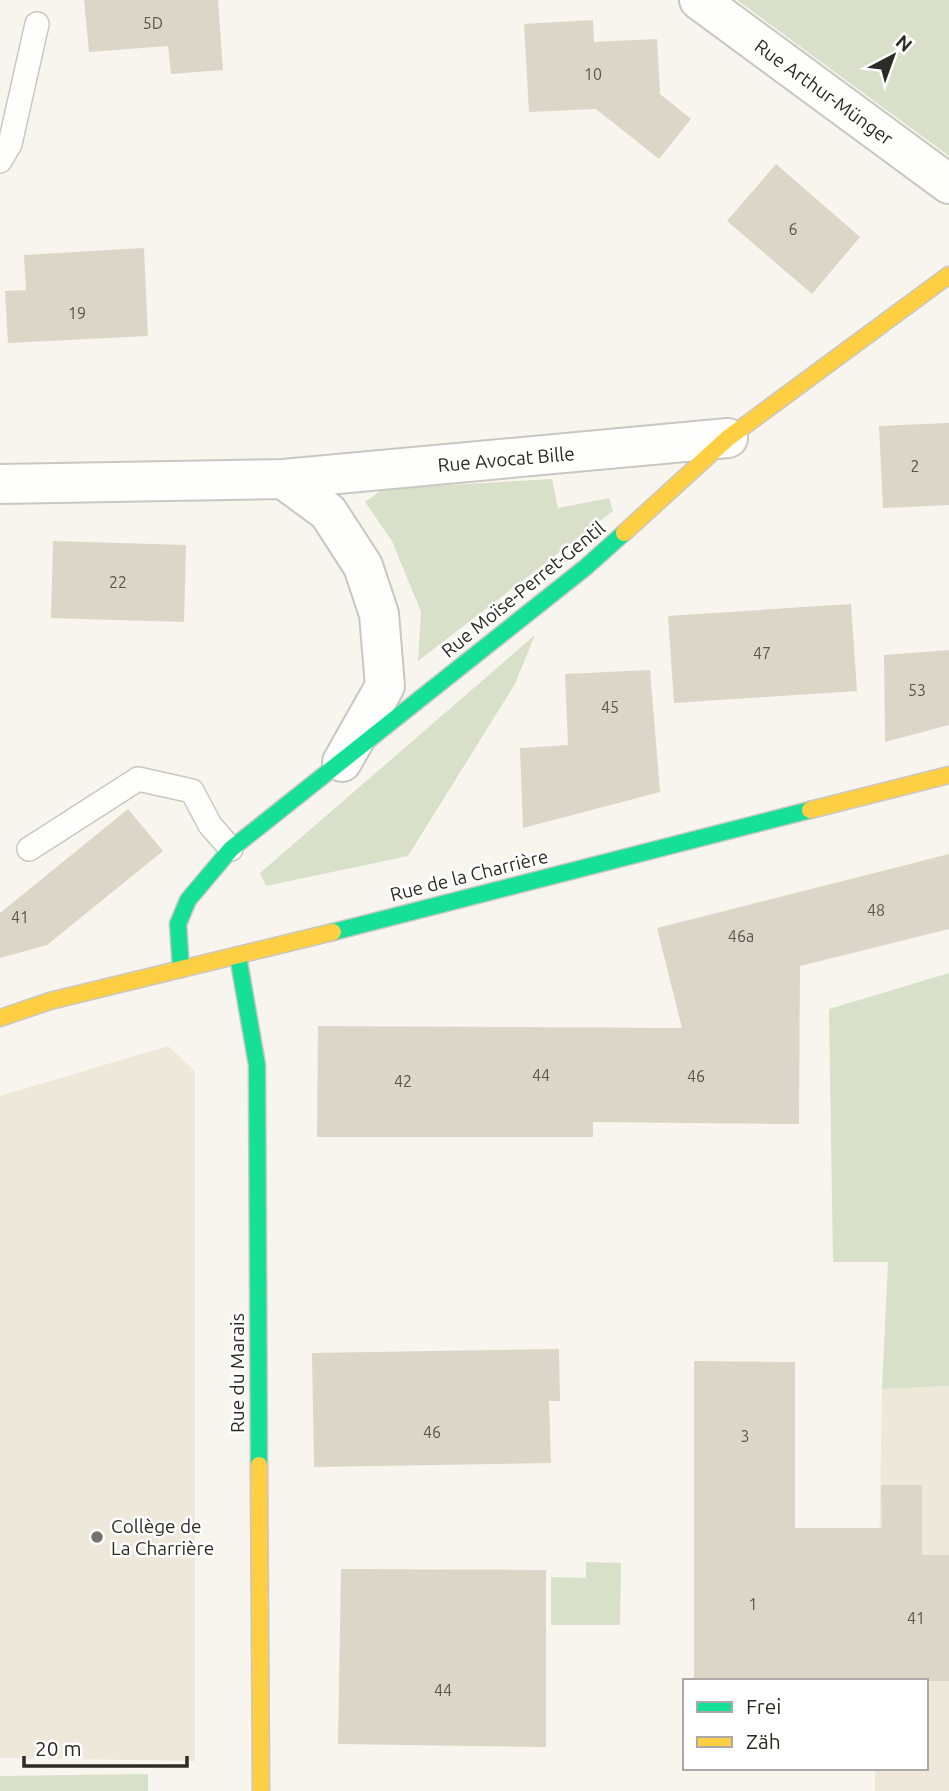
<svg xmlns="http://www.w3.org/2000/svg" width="949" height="1791" font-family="Ubuntu,sans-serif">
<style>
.built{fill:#ede8da}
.green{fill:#d8e0c9}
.building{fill:#dbd6c7}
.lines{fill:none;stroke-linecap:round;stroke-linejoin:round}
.lane-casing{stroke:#c9c7c2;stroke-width:26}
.street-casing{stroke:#c9c7c2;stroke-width:42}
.fast-casing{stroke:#c9c7c2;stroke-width:19}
.slow-casing{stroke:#c9c7c2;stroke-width:19}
.lane{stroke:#fefefc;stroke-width:23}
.street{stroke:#fefefc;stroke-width:38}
.fast{stroke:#16e098;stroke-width:16}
.slow{stroke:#ffcf43;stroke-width:16}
.poi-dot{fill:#73726c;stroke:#fff;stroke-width:2.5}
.labels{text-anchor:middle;stroke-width:5;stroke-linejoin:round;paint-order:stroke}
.number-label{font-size:16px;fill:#58564e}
.street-label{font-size:19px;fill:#2c2b26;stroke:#fff}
.poi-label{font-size:19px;fill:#2c2b26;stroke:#fff;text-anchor:start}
</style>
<rect width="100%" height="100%" fill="#f8f5ee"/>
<!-- built -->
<path class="built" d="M168,1046L195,1071V1761L0,1758V1096Z
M949,1386V1791H875V1768H926V1681H877L882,1389Z"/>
<!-- green -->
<path class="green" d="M737,0H949V156Z
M552,479L558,508L609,498L613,511L418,661L421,612L392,541L365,502L383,489Z
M535,635L515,684L408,856L266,886L260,873Z
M949,973V1386L882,1389L888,1262H833L829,1009Z
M586,1562L621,1563L620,1625H551V1577L586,1578Z
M148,1774V1791H0V1776Z"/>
<!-- building -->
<path class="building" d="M84,0H218L223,70L171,74L168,46L89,52Z
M593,20L594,42L657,39L660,94L691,119L659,159L596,109L529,112L524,24Z
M776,164L860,237L812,294L727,221Z
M144,248L148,336L8,343L5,291L26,290L24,255Z
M949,423V505L883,508L879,426Z
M53,541L186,545L184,622L51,618Z
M851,604L857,691L674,703L668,616Z
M949,650V725L885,742L884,655Z
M650,670L660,792L523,828L520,748L568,745L565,674Z
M128,809L163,851L47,945L0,958V913Z
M949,854V929L800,966L799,1124L593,1122V1137H317L318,1026L682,1028L657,928Z
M559,1349L560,1401H549L551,1463L314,1467L312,1353Z
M694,1361L795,1362V1528H882L881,1485H922V1555H949V1681H694Z
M341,1569L546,1570V1747L338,1744Z"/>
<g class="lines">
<defs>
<path id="lane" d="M0,161L10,144L37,24
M29,849L138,779L192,791L210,825L231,849"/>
<path id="street" d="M699,0L949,184
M283,479L328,512L363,566L379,614L385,686L342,762
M0,484L283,479L728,438"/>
<path id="fast" d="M333,932L810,810
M238,956L257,1065L259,1465
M181,969L178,924L188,900L231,849L586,567L624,533"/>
<path id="slow" d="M624,533L728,438L949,275
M810,810L949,775
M0,1018L50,1001L333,932
M259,1465L261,1791"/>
</defs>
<!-- lane casing -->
<use href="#lane" class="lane-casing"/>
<!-- street casing -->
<use href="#street" class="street-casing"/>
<!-- fast casing -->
<use href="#fast" class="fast-casing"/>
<!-- slow casing -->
<use href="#slow" class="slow-casing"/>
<!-- lane -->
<use href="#lane" class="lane"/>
<!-- street -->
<use href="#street" class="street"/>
<!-- fast -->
<use href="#fast" class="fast"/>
<!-- slow -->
<use href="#slow" class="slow"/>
</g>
<!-- markers -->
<circle class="poi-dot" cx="97" cy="1537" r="7"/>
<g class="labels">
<!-- number labels -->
<g class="number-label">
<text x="153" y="29">5D</text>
<text x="593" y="80">10</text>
<text x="793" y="235">6</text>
<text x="77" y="319">19</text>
<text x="915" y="472">2</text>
<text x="118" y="588">22</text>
<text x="762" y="659">47</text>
<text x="917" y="696">53</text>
<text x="610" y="713">45</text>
<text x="876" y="916">48</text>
<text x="20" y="923">41</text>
<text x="741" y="942">46a</text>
<text x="541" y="1081">44</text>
<text x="696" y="1082">46</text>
<text x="403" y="1087">42</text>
<text x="432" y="1438">46</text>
<text x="745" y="1442">3</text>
<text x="753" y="1610">1</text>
<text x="916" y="1624">41</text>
<text x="443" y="1696">44</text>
</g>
<!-- street labels -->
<g class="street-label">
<text transform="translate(824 92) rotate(36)" y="7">Rue Arthur-Münger</text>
<text transform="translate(506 459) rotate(-5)" y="7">Rue Avocat Bille</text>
<text transform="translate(523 589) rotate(-39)" y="7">Rue Moïse-Perret-Gentil</text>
<text transform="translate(469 875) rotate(-14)" y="7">Rue de la Charrière</text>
<text transform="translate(237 1373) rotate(-90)" y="7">Rue du Marais</text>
</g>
<!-- poi labels -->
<g class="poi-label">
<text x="111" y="1533">Collège de<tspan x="111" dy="22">La Charrière</tspan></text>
</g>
</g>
<!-- legend -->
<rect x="683" y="1679" width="245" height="91" fill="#ffffff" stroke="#abaaa8" stroke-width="2"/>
<rect x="697" y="1702" width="35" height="10" fill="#16e098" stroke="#abaaa8" stroke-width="2"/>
<text x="746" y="1714" font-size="21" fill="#2c2b26">Frei</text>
<rect x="697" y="1737" width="35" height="10" fill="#ffcf43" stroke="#abaaa8" stroke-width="2"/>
<text x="746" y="1749" font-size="21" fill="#2c2b26">Zäh</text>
<!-- north arrow -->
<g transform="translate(893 56) rotate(41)" stroke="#ffffff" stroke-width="5" paint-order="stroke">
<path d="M0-5L12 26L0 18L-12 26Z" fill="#2c2b26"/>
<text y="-10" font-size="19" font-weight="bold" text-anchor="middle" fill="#2c2b26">N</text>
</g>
<!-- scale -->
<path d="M24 1756v10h163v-10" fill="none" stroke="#2c2b26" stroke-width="3.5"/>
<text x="35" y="1756" font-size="21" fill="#2c2b26" stroke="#ffffff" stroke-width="5" paint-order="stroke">20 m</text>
</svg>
